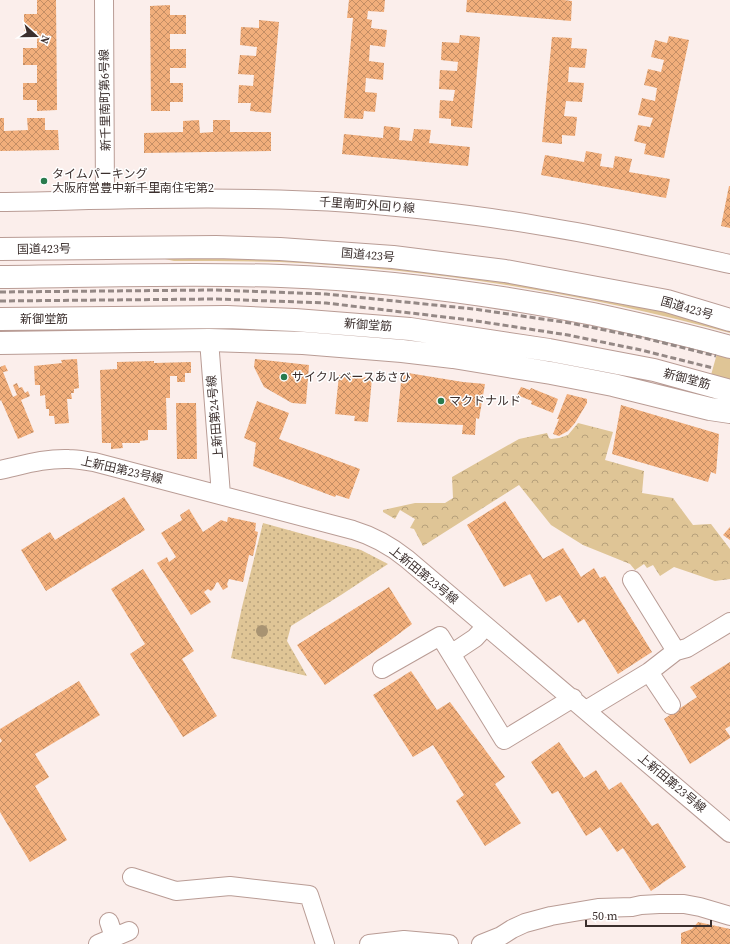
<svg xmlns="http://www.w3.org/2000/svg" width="730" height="944" font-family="'Source Serif 4','Noto Sans JP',serif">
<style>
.grass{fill:#dfc596}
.forest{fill:url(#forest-crowns)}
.park{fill:url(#park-dots)}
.building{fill:url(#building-cross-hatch)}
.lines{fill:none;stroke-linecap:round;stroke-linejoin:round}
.minor-casing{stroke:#b99c95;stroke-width:20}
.highway-casing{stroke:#b99c95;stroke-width:24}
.minor{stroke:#fff;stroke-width:18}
.highway{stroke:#fff;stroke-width:22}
.rail{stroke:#948885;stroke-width:3;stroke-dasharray:6 3;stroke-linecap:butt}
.tree{fill:#a89372}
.poi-dot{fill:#297b4d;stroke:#fff;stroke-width:1.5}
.labels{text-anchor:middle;stroke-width:3;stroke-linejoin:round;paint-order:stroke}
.street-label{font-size:12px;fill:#3b2f2d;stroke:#fff}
.poi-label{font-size:12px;fill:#3b2f2d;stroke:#fff;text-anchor:start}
</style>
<defs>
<pattern id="forest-crowns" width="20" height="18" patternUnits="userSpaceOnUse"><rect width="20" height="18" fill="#dfc596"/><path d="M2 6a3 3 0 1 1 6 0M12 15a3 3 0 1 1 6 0" fill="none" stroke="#b6a07b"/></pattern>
<pattern id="park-dots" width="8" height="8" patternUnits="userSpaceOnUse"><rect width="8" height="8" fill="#dfc596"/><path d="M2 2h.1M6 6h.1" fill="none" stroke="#b6a07b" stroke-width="1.8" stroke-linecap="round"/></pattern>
<pattern id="building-cross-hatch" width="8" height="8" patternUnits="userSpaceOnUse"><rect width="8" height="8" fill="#f1ae7b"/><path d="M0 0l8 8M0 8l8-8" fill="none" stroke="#c48e65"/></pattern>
</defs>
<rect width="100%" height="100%" fill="#fbeeeb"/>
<!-- grass -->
<path class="grass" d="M174,255L388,265L589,294L730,327V333C583,293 432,269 280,262C245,261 210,261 174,261L165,259L158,256Z
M718,350L730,353V380L711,375Z"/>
<!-- forest -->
<path class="forest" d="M578,423L613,432L605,460L644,471L642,493L673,498L693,525L711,524L730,549V579L715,581L674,567L660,576L653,565L647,568L644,564L635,570L630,564L583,545L551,525L519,485L423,546L414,529L410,528L415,519L400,510L395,519L383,512V510L415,503H445L453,498L452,477L519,439L547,433L549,438L551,439L559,438L568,435Z"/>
<!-- park -->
<path class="park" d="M263,523L361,550L388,564L341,595L291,626L287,641L307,676L231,658L242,607Z"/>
<!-- building -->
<path class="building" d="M37,0H56L57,110L37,111V100H23V83H37V65H23V48H37V31H24V14H37Z
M349,0H385L384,12L368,11L367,19L372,20L371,28L387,30L385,47L370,45L369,61L384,63L383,80L366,78L365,92L377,93L375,112L364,111L363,119L344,118L353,18H347Z
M467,0H564L572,1L571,21L466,12Z
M170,5V15H186V34H170V49H186V68H170V83H183V102H170V111H151L150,6Z
M259,20L279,22L271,113L250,111L251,103H238L239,85L253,86L254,75L238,74L240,55L256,56L257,47L240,45L241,27L259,28Z
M460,35L480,37L472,128L451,126V119L439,118L440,100L453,101L455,90L439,89L440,70L457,71L458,62L441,60L442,42L459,43Z
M669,36L689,40L664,158L644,154L646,144L634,141L638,125L650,127L653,118L638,115L642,98L655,101L657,88L644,85L648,69L661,72L664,60L651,57L655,40L667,43Z
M552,37L572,38L571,48L587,49L585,68L569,67L568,82L584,83L582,102L566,101L564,116L577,117L575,136L562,135V144L542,142Z
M0,118H4V131L28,130L27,118H45V130H58L59,150L0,151Z
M199,120L200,133L213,132V120H230V132H271V151L144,153V133L183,132V121Z
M384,126L400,128L399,140L412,141L414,129L431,130L429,143L470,147L468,166L342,154L344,134L383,138Z
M586,151L602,154L600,166L613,168L615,156L632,159L629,172L670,179L666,198L541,175L545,155L584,162Z
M729,186H730V228L721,226Z
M77,359L79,388L74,389V393H71L72,399H67L69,423L55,424L54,416H49V409H46L45,395L40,396V385H35L34,366L62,363L61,360Z
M255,359L309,365L306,404L292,403L264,387L254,367Z
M154,361V363L191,362V373H185V382H177V376H170V398H166L167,430H148V440L140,441V443H122L123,448L111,449V443H102L100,370L117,369V362Z
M5,365L8,371L3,372L13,397L17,395L13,385L17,383L19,388L22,387L25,393L28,391L30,396L21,400L34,432L18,439L1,400L0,401V367Z
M402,372L463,382L485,384L479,419L476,418L475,435L462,434L463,425L397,422Z
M339,375L372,378L368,422L354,421L355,416L335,414Z
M521,387L530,390L531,388L558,399L553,413L531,404L532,401L517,395Z
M567,394L587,399V403L575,423L568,431L559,436L553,434L559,419H557Z
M257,401L289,413L279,439L360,469L349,499L336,495L335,497L253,466L256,443L244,438Z
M176,403H196L197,459H177Z
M621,405L719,434L716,474L711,472L708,482L612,454Z
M124,497L145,530L46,591L21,550L50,532L55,540Z
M505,501L543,559L563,548L581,577L594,568L600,578L605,576L652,652L618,674L584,619L578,623L560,595L546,602L530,574L504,587L467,525Z
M189,509L203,532L221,520L227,522L228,517L256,523L255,531L258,532L253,556L249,555L243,582L229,579L227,584L228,587L223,590L218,582L216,583L214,588L211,591L208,589L204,592L211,602L191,615L157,563L167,557L169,562L176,557L161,533L182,520L180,515Z
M730,527V540L723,535Z
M143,569L194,651L182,659L217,716L183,737L130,654L145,644L111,589Z
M389,587L412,624L388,642L325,685L297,645Z
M730,662V726L725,729L730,736V738L690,764L664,719L697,697L690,687Z
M411,671L437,710L450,702L505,777L495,784L521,823L485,846L456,801L464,795L433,745L413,757L373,695Z
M79,681L100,715L35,754L49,777L35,786L67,840L30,862L0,812V743L2,741L0,738V729Z
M559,742L584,778L596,770L609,790L621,782L652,826L658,823L686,867L651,891L623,848L617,852L600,827L586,836L558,791L552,794L531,762Z
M698,922L730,929V944H681V933L692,929Z"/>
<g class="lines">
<defs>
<path id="minor" d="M104,0L105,200
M0,202C117,200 234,195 351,203C415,208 479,215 542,226C605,236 667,250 730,264
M209,340L221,495
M0,470C23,465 45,458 69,459C77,459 86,461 94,462L353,530C373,536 391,546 407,559L730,833
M632,580L676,651
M451,654L475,638L486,626
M382,669L440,636L504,740L573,698
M649,672L671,705
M586,710L649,672L676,651L687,648L730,622
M132,877L176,891L230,886L309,895L325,944
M109,922L114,937
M98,944L129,931
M369,944L404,940L449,944
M481,944L501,936L512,929L525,923L551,916L598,908L632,907L641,905L659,904H684L700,907L730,916"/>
<path id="highway" d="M0,249L216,247L280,249L393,257L505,271L667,301L730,320
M0,277C94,276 188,273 281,276C386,280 491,294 593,314C639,324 685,334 730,347
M0,319L227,317L295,320L410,329L549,350L654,370L730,391
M0,343L209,340L303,343L402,351L453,357L551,373L613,385L710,409L730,412"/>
</defs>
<!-- minor casing -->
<use href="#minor" class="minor-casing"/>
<!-- highway casing -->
<use href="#highway" class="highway-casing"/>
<!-- minor -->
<use href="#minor" class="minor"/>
<!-- highway -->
<use href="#highway" class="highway"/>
<!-- rail -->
<path class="rail" d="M0,292L215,290L326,294L474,309L570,323L644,338L716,356
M0,301L216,299L326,303L470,320L568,335L641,350L713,368"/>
</g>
<!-- trees -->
<circle class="tree" cx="262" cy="631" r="6"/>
<!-- markers -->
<g class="poi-dot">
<circle cx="44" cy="181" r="4"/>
<circle cx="284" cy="377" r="4"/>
<circle cx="441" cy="401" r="4"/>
</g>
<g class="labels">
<!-- street labels -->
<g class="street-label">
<text transform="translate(105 100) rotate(-91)" y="4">新千里南町第6号線</text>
<text transform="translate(367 205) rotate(4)" y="4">千里南町外回り線</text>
<text transform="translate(44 249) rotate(-1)" y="4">国道423号</text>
<text transform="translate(368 255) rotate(5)" y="4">国道423号</text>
<text transform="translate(687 308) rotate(16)" y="4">国道423号</text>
<text x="44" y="323">新御堂筋</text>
<text transform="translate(368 325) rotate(4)" y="4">新御堂筋</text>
<text transform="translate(687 379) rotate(15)" y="4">新御堂筋</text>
<text transform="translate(215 417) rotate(-95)" y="4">上新田第24号線</text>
<text transform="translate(122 470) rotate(13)" y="4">上新田第23号線</text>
<text transform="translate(424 575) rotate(39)" y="4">上新田第23号線</text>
<text transform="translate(672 783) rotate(40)" y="4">上新田第23号線</text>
</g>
<!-- poi labels -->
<g class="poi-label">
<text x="52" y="178">タイムパーキング<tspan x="52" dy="14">大阪府営豊中新千里南住宅第2</tspan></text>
<text x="292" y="381">サイクルベースあさひ</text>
<text x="449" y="405">マクドナルド</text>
</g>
</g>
<!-- north arrow -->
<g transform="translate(36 36) rotate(111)" stroke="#ffffff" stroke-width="3" paint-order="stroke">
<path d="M0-3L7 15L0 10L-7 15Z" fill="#3b2f2d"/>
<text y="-6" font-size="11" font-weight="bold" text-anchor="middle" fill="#3b2f2d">N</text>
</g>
<!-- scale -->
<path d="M586 920v6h125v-6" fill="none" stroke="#3b2f2d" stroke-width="2"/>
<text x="592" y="920" font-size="12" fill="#3b2f2d" stroke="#ffffff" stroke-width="3" paint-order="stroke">50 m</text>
</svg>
